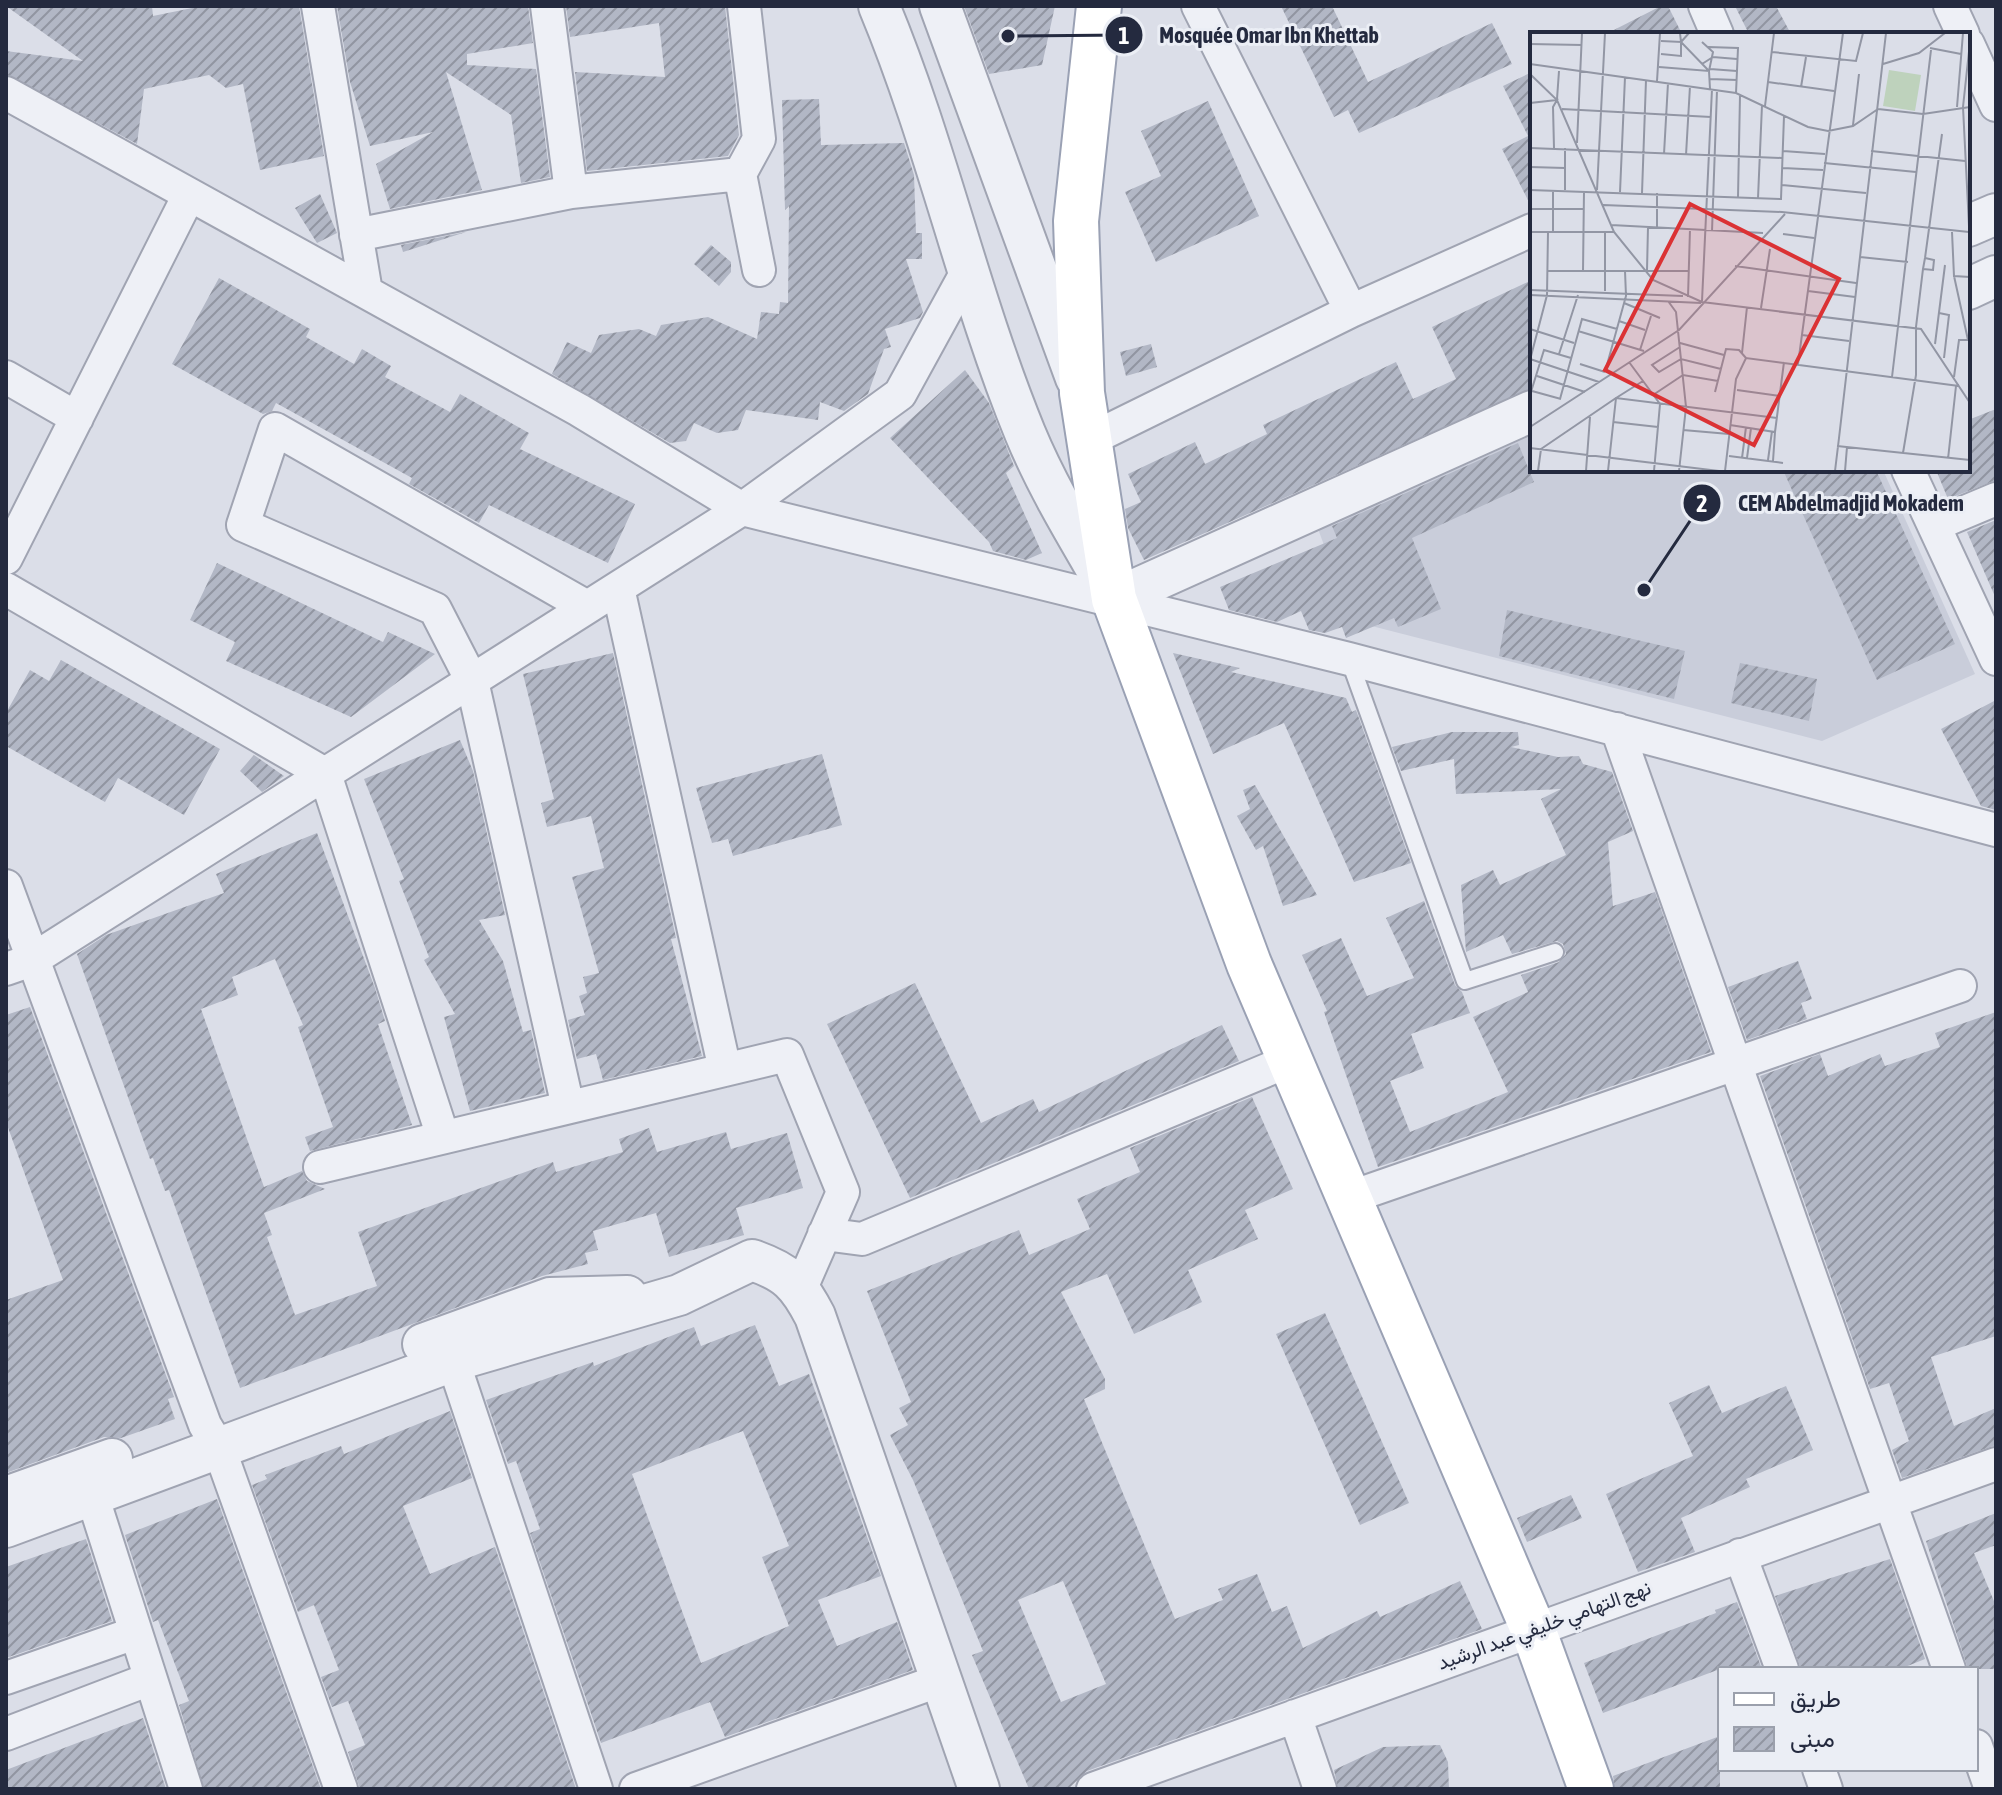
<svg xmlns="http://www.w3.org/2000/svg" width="2002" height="1795" font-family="'Asap Condensed',Vazirmatn,sans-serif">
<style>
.built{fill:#c9cdda}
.building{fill:url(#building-hatch);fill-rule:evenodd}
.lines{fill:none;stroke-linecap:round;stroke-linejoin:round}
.service-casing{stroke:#a0a4b2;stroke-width:20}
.minor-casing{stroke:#a0a4b2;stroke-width:36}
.tertiary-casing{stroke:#a0a4b2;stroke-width:44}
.primary-casing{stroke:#9aa1b4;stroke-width:48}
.service{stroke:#eef0f6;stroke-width:16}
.minor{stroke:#eef0f6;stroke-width:32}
.tertiary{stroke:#eef0f6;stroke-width:40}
.primary{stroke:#fff;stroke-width:44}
.labels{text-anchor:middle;stroke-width:6;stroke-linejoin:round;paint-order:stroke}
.street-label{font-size:20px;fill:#242a3f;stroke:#ebeef5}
.inset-road{fill:none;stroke:#9296a4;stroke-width:2}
.view{fill:#db3234;fill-opacity:0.15;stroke:#db3234;stroke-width:4}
.inset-edge{fill:none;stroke:#242a3f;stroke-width:4}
.leader{fill:none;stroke:#242a3f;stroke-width:3}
.callout-dot{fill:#242a3f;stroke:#ebeef5;stroke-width:3}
.mark-label{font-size:24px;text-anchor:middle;font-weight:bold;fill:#fff}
.callout-label{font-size:22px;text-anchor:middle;font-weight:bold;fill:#242a3f;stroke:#ebeef5;stroke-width:6;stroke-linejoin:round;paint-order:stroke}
</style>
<defs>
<pattern id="building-hatch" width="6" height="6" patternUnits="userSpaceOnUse" patternTransform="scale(2)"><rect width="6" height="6" fill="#b2b7c5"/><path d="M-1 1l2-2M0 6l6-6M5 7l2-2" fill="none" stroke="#9195a1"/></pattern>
</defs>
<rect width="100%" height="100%" fill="#dbdee8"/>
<!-- built -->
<path class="built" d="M1532,424V470H1883L1975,674L1822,741L1352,621L1314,518Z"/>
<!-- building -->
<path class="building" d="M6,6H152L153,16L202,6H299L324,156L260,170L243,84L226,88L209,75L144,89L137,144L6,74V51L83,61Z
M337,6H528L533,43L467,54V65L536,69L550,177L521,183L511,115L446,72L482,190L390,209L376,164L433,132L370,146L350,82Z
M566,6H725L739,135L728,156L587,171L575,72L665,77L659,23L570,37Z
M964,6H1055L1042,65L989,74Z
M1281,6H1332L1368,82L1492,23L1512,64L1359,133L1348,110L1334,117Z
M1661,6H1668L1682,34H1606Z
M1735,6H1776L1791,34H1749Z
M1532,72V208L1502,149L1528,136L1503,86Z
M819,99L821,145L904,143L914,175L916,233H922V259H906L923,312L920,318L885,329L891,347L884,349L868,394L844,411L820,402L818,420L746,410L738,430L717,433L694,423L686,441L670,443L552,374L567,342L591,353L599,335L639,329L656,336L661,325L708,317L757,339L761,312L779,314L780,302L788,303L789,206L785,210L782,100Z
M1208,101L1259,216L1156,262L1125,192L1161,176L1141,131Z
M320,194L337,233L317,243L295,208Z
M466,232L403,252L401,245Z
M711,245L731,262V272L719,286L694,264Z
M219,278L310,329L306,337L354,364L362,349L391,366L385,377L450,412L460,394L529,433L520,449L635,504L608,563L489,505L479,523L409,484L412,478L276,403L272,411L263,414L172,364Z
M1532,280V388L1144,560L1128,528L1125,509L1141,502L1128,474L1195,442L1205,464L1267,434L1263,425L1396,362L1413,399L1456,379L1432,327Z
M1151,344L1157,367L1126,376L1120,352Z
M965,370L989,403L1014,466L1006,473L1042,553L1026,560L993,551L989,542L890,438Z
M1996,409V480L1948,499L1936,470H1968V420Z
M1518,443L1534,482L1412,538L1441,609L1398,627L1394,618L1346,638L1342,627L1325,633L1309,630L1301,611L1277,622L1229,610L1220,587L1337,538L1332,526Z
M1783,470H1876L1955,644L1877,680Z
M1996,520V599L1967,532Z
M217,563L383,642L388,632L435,654L351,717L226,661L235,642L190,620Z
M1507,610L1685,651L1674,699L1499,656Z
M613,653L676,938L671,939L702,1056L603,1080L596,1054L577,1059L568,1020L585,1015L579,996L587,993L583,977L599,973L572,877L604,868L591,816L547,827L541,803L554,799L523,674Z
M1173,653L1240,668L1231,672L1346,698L1352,712L1356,710L1411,863L1354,882L1284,723L1213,754Z
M61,660L220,749L184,815L118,778L105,802L6,746V713L30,670L49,681Z
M1740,663L1817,679L1809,721L1731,703Z
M1996,700V810L1981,806L1941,729Z
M1452,732H1518L1519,745L1511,747L1558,757L1579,756L1583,764L1612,772L1633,831L1608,842L1613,906L1655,892L1711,1052L1378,1167L1324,1012L1327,1011L1302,955L1341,938L1367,996L1414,978L1386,918L1424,901L1455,985L1462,992L1470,1013L1411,1034L1424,1068L1390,1081L1410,1132L1508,1092L1473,1017L1528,992L1521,975L1559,962L1566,954L1563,944L1557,941L1512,954L1503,935L1466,952L1461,885L1493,870L1500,885L1566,855L1541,799L1561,789L1456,794L1454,759L1401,771L1392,747Z
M460,740L473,771L505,915L479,920L503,961L523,1032L531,1030L545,1093L470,1111L444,1017L455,1014L424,960L429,957L399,881L404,879L364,779Z
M822,754L842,825L733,856L728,839L712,843L696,788Z
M254,755L284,776L262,792L240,771Z
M1255,785L1283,835L1317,895L1283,906L1263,846L1256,850L1237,816L1250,809L1243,790Z
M317,833L375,988L385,1021L378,1024L412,1125L310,1151L305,1137L333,1127L298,1027L303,1025L275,959L232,977L238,995L201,1009L264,1187L302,1171L307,1181L325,1189L264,1213L272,1235L267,1237L295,1315L377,1286L358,1232L553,1162L556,1172L623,1152L619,1139L649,1128L657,1152L726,1132L731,1149L787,1133L803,1188L736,1208L744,1235L669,1257L656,1213L593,1231L598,1250L585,1253L588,1264L542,1276L240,1388L169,1190L165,1191L153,1158L150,1159L77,954L106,935L224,893L216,874Z
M1798,961L1812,999L1801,1003L1807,1019L1747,1040L1728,987Z
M915,983L981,1123L1033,1099L1039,1112L1222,1025L1239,1061L910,1198L827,1024Z
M30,1007L174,1397L168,1399L175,1419L121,1438L104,1437L6,1473V1300L63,1280L6,1122V1015Z
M1996,1012V1336L1931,1357L1954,1426L1996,1408V1445L1902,1478L1892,1450L1909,1441L1889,1383L1870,1389L1760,1076L1820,1054L1828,1076L1880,1054L1885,1066L1940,1047L1935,1033Z
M1252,1097L1293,1189L1245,1210L1258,1239L1188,1270L1202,1302L1134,1334L1107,1274L1061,1292L1105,1379V1389L1084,1399L1175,1619L1223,1600L1218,1589L1257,1574L1272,1612L1287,1606L1303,1648L1377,1611L1380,1617L1460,1581L1482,1629L1087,1771L1068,1789H1029L972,1655L983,1651L913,1480L890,1435L908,1425L899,1408L911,1402L867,1291L1019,1230L1029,1255L1090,1229L1077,1199L1140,1172L1130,1148ZM1063,1581L1106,1684L1061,1702L1018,1600Z
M1325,1313L1409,1503L1360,1525L1276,1334Z
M755,1325L779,1386L809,1374L881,1576L818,1600L837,1646L897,1622L913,1670L725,1737L710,1702L601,1743L530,1533L540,1529L516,1461L508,1464L486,1400L593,1362L594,1366L694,1327L701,1346ZM743,1431L789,1546L762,1557L789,1626L701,1663L632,1474Z
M1709,1385L1722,1413L1786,1386L1813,1450L1746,1479L1750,1487L1681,1518L1695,1552L1638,1572L1606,1494L1693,1456L1669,1403Z
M450,1411L472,1478L403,1506L430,1574L495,1547L576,1789H360L348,1752L365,1745L348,1701L332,1707L321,1677L339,1670L314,1605L298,1612L252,1485L267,1479L265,1475L341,1446L344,1454Z
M1571,1495L1582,1518L1527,1542L1517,1518Z
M217,1499L321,1789H204L179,1705L189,1701L158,1620L153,1622L125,1535Z
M1996,1513V1545L1974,1553L1996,1606V1669H1968L1926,1541Z
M86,1539L112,1621L6,1658V1567Z
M1890,1559L1925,1659L1900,1669H1801L1775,1596Z
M1737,1602L1762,1669H1720L1603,1713L1584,1663L1716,1613L1715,1610Z
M143,1718L166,1789H6V1770Z
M1720,1736V1789H1615L1613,1776Z
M1440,1745L1448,1762L1449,1789H1338L1334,1770L1383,1747Z"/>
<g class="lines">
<defs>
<path id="service" d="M1349,659L1465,981L1555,952"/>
<path id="minor" d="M318,6L366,292
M547,6L571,192
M744,6L759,139L740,174L759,270
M1198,6L1351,311
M1705,6L1717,34
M1950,6L1963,34
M1968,44L1996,105
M6,93L579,410L742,509L1349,659L1996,830
M356,235L571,192L740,174
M6,377L77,418
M1089,440L1351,311L1532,230
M1908,470L1996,659
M1934,525L1996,499
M6,558L189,195
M618,588L725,1070
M6,589L325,774L443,1137
M1617,729L1949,1669
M6,886L205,1425L219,1448L341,1789
M6,969L32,960L742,509L900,394L968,270
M568,1107L472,681L435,609L243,525L275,429L587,607
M320,1167L787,1055L843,1192L801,1288
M1351,1197L1960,986
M824,1234L862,1239L1291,1060
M453,1361L596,1789
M80,1474L92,1495L186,1789
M1740,1555L1782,1669
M6,1678L135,1633
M1295,1716L1320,1789
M6,1734L150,1679
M1976,1746L1991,1789
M1819,1769L1826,1789
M636,1789L941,1680
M1093,1789L1996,1464"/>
<path id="tertiary" d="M879,6C937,145 968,294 1025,433C1049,491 1083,545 1114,599L1532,411
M940,6L1076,378
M1968,226L1996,214
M1968,289L1996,276
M423,1344L550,1298L627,1296
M6,1497L112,1459
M6,1527L453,1361L679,1295L752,1260C787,1272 798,1283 815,1316L979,1789"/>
<path id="primary" d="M1099,6L1076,221L1082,393L1114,599L1249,964L1533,1629L1591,1789"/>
</defs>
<!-- service casing -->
<use href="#service" class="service-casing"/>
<!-- minor casing -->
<use href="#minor" class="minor-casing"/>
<!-- tertiary casing -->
<use href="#tertiary" class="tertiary-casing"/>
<!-- primary casing -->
<use href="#primary" class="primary-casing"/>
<!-- service -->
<use href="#service" class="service"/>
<!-- minor -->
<use href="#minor" class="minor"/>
<!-- tertiary -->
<use href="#tertiary" class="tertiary"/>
<!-- primary -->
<use href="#primary" class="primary"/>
</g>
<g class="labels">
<!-- street labels -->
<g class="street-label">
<text transform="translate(1544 1625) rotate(-20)" y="7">نهج التهامي خليفي عبد الرشيد</text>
</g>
</g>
<!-- overview -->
<g transform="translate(1530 32)">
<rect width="440" height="440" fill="#dbdee8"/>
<path d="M359,38L391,43L385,79L353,74Z" fill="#bed2bc"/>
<path class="inset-road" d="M159,1L151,10L179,39L180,57M131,9L151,10L150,1M440,10L433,75L440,214M0,12L52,13M178,15L208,16L206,61M400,16L431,22M242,20L326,29L333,1M131,22L151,24V11M0,32L206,61L278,95L298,99L323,94L348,77M172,32L183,25L207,27M353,32L389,21L415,1M129,35L179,39L183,20L172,10M180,37L207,39M0,42L27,68L84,200L123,248L172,270L391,297L440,371M180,47L207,48M127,49L130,1M238,50L304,59M271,55L276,25M27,67L29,39M0,71L27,68L23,75L24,116M235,74L244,1M427,75L433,1M32,77L181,85M348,77L393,82L440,75M323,93L329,42M0,96L1,60M47,111L52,1M0,116L252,126M253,119L295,122M341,119L435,129M134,122L138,51M156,123L160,54M294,131L386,140M0,135L35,136M253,136L293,138M252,153L336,161M0,158L251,167L254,84M23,158V200M35,158V116M67,158L75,1M90,160L95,45M112,161L116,48M208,165L210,63M228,166L232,73M73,173L252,180L439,200M0,177H53M81,193L233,201M127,195V161M182,199L187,58M0,200H84M75,200V259M422,200L424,244L440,245M253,202L284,206M330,225L378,230M395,226L412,102M205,234L326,251M117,238L118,195M17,239H158M53,239L54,159M424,244L438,308M0,258L153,264M278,259L325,265M0,263L171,271M158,265L160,197M138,269L146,280L156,375L149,439M172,269L182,57M94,271L130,286M231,276L240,217M409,281L419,283L414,326M89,289L115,298M0,297L44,311M48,299L114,319M272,303L319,309M150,311L194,323M405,312L415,233M150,315L122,333L129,340L151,327L191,337M110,318L121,284M212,321L217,275M29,322L48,263M0,327L69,350M0,328L17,263L18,200M99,330L130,372L124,439M50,332L75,340M268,332L313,1M75,340L96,264L95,239M7,344L55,360M362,345L401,18M424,345L429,308H439M207,358L250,364M2,359L31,367M185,360L196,317L209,318L216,326M0,363L14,318L41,326M123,363L153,343L188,349M30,367L52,287L87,297M83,390L128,395M200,393L245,400L254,330M0,395L149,298L255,182M153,398L199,402M309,406L356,1M307,414L440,428M0,416L189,439M373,421L386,343V295L393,237L395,226L404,228L403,238L393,237M199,424L253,431M212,426L216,395M217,426L221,396M418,427L426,354M238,428L242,399M243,429L245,400M8,439L11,417L86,366L247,386M56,439L60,385M78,439L86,366L113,349M195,439L206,347L216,326L429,354M305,439L309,406M315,439L317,415"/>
<path class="view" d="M160,172L309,247L224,413L75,338Z"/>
<rect width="440" height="440" class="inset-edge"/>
</g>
<!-- callouts -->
<path class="leader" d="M1008 36L1124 35M1644 590L1702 503"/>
<g class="callout-dot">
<circle cx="1008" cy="36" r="8"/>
<circle cx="1644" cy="590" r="8"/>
<circle cx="1124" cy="35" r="20"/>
<circle cx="1702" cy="503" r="20"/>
</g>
<g class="mark-label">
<text x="1124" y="44">1</text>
<text x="1702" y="512">2</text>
</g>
<g class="callout-label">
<text x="1269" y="43">Mosquée Omar Ibn Khettab</text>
<text x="1851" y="511">CEM Abdelmadjid Mokadem</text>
</g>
<!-- border -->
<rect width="2002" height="1795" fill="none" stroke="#242a3f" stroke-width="16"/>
<!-- legend -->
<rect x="1718" y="1667" width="260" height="104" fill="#ebeef5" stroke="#9ba0ac" stroke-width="2"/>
<rect x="1734" y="1693" width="40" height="12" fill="#ffffff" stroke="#9ba0ac" stroke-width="2"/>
<text x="1790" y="1707" font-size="24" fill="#242a3f">طريق</text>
<rect x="1734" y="1727" width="40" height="24" fill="url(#building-hatch)" stroke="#9ba0ac" stroke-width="2"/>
<text x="1790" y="1747" font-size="24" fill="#242a3f">مبنى</text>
</svg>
